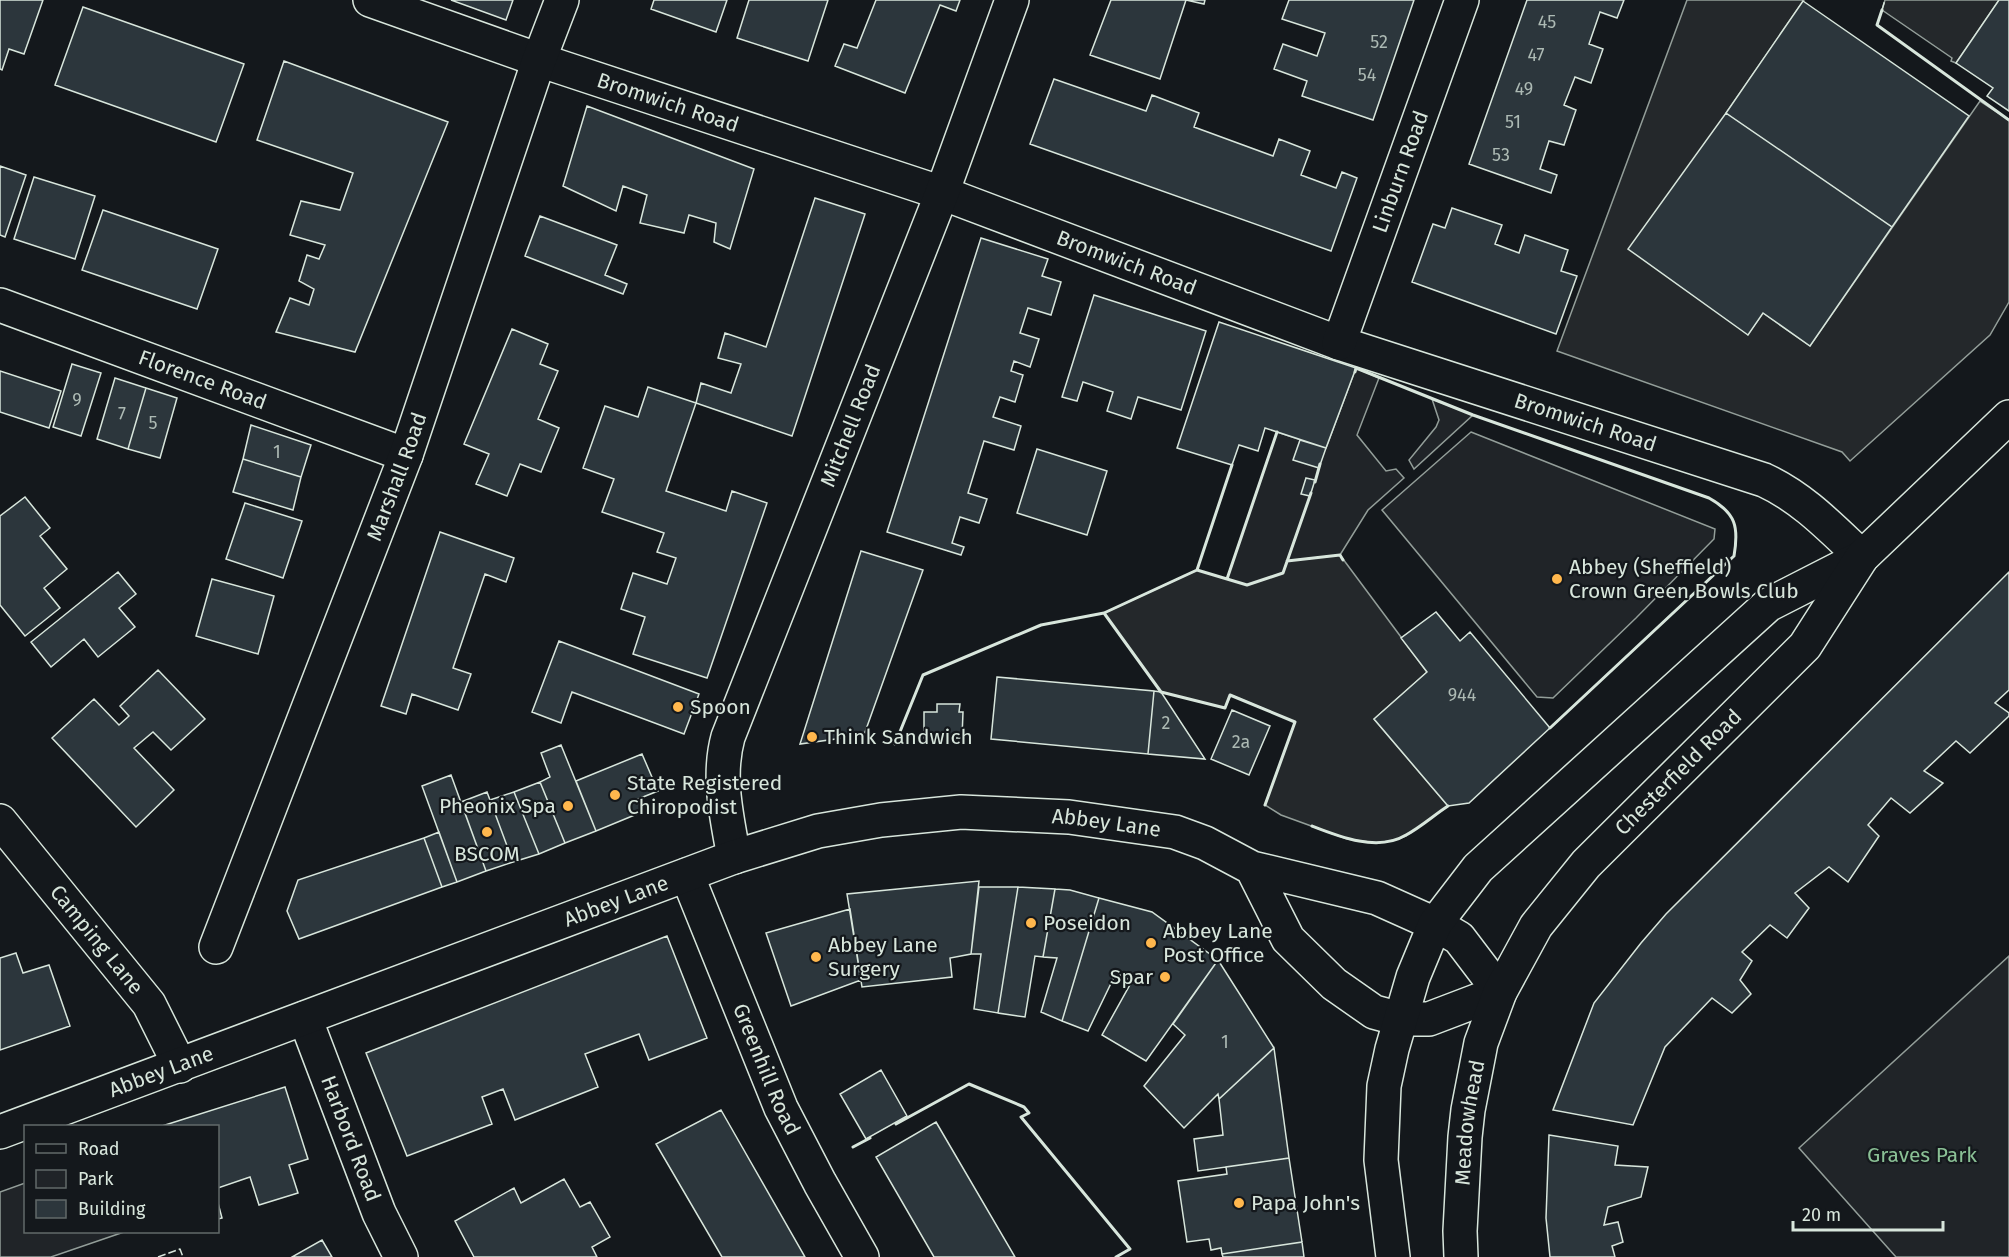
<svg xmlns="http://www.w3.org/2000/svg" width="2009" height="1257" font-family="'Fira Sans',sans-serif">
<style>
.green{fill:#202428;stroke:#939e99;stroke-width:1.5}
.parking{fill:#24282b;stroke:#939e99;stroke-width:1.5}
.building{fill:#2c363c;stroke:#d8e6dc;stroke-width:1.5}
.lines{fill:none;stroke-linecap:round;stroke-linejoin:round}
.minor-casing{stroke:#d8e6dc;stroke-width:36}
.major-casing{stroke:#d8e6dc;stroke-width:36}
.highway-casing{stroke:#d8e6dc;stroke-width:36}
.minor{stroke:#14181c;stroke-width:33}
.major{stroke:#14181c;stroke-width:33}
.highway{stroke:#14181c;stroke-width:33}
.fence{stroke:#d8e6dc;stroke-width:1.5;stroke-dasharray:8 3;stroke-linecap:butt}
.wall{stroke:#d8e6dc;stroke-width:3}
.poi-dot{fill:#ffb74d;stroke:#14181c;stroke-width:2}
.labels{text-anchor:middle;stroke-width:4.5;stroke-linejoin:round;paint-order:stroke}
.number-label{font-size:18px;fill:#adbab4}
.street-label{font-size:21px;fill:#d8e6dc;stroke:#14181c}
.poi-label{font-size:21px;fill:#d8e6dc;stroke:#14181c;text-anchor:start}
.park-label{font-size:21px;fill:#8ac095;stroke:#14181c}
</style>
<rect width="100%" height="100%" fill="#14181c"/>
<!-- green -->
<path class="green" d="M1356,368L1379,378L1357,435L1386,471L1396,469L1404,478L1368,510L1340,555L1287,561L1283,573L1247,585L1227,579L1277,432L1326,448Z
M1432,399L1473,415L1414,469L1409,460L1436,427L1439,420Z
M1471,432L1715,529L1714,539L1636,618L1553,698L1537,697L1382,510Z
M2009,956V1257H1896L1799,1148Z
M25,1183L26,1232H124L51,1257H0V1192Z"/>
<!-- parking -->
<path class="parking" d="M1687,0H1804L1726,113L1748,334L1763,313L1810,346L1980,101L2009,120V302L1990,335L1850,461L1842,452L1557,351Z
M1885,0H1999L1956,63L1951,61L1952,58L1882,10Z
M1340,555L1427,672L1374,719L1448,806L1406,836L1395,840L1377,843L1347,839L1281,815L1265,805L1295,722L1231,695L1225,708L1161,692L1104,613L1197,570L1247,585L1283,573L1287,561Z"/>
<!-- building -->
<path class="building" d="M0,0H43L24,54L9,49L2,70L0,69Z
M451,0H513L506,20Z
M654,0H727L716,32L651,9Z
M749,0H828L808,61L737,38Z
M876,0H960L956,11L940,5L905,93L835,66L844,44L857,48Z
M1111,0H1205L1204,4L1186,0L1160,79L1090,55Z
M1289,0H1414L1373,120L1302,96L1307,81L1274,69L1283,44L1317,56L1325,33L1282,19Z
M1527,0H1624L1617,18L1600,12L1589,44L1603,49L1591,83L1575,77L1564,105L1576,110L1564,145L1549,141L1540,169L1557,175L1551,193L1469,164Z
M1999,0H2009V111L1987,96L1993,88L1956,63Z
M1803,1L1969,116L1892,227L1726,113Z
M83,7L244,64L216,142L55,85Z
M284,61L448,122L355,352L276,332L290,298L309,305L314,289L299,281L307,255L319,259L325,245L290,235L301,201L340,210L353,173L257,140Z
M1054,79L1146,111L1152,95L1199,113L1194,127L1273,156L1279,139L1310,151L1301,175L1336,188L1342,172L1357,178L1331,251L1030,144Z
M587,106L754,169L730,249L714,242L716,223L689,215L684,233L640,223L647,195L623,186L616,211L563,186Z
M1726,113L1892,227L1810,346L1763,313L1748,335L1628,249Z
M0,166L26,175L5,237L0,235Z
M34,177L95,196L75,259L14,239Z
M815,198L865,214L792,436L696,403L701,383L731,393L741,364L718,358L725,333L766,347Z
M1452,208L1502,225L1495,244L1519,253L1525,235L1568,250L1561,271L1577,276L1556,334L1412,282L1433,224L1445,228Z
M103,210L218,249L197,309L82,270Z
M540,216L617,245L605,275L627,284L623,294L525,256Z
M981,238L1048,259L1042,276L1061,282L1051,315L1028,308L1020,333L1039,339L1030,367L1014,361L1011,371L1023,375L1015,402L1000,397L993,417L1021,426L1014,450L984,441L968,493L987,499L979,523L960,517L952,543L964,547L961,555L887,532Z
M1094,295L1206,331L1181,410L1138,397L1131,419L1107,411L1113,392L1083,382L1077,401L1062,397Z
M1219,322L1356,368L1326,448L1265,428L1258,451L1239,445L1232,465L1177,448Z
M512,329L548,344L540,364L558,371L538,419L559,428L541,472L520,464L507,496L476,484L489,454L464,444Z
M72,364L101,373L81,436L53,427Z
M0,371L61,391L49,428L0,412Z
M115,378L146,388L128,449L97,439Z
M648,387L696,403L666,491L726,511L732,491L767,503L707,678L633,654L645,617L621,609L633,573L667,584L676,558L657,552L664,533L602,512L614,479L583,468L605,406L638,417Z
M146,388L177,398L160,458L128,449Z
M251,425L311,445L301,477L243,459Z
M1300,440L1326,448L1319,468L1293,460Z
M1037,449L1107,471L1087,535L1017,513Z
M243,459L301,477L293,510L233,492Z
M1306,478L1315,480L1310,496L1301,494Z
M25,497L50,528L40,536L67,569L44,588L60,608L25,636L0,605V516Z
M245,503L302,521L283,578L226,559Z
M440,532L514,558L506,582L485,574L453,668L471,674L458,710L412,694L406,714L381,706Z
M861,551L923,570L864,735L800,744Z
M118,572L136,594L119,608L135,627L98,657L84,639L51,667L31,642Z
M2009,572V690L1995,703L2009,713V716L1970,753L1956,741L1924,771L1943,783L1910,813L1891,798L1868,825L1879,836L1848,882L1829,867L1795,893L1809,908L1787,938L1770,925L1742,952L1752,961L1740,980L1751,994L1732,1013L1712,998L1665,1047L1633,1125L1553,1110L1594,1003L1641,943L1666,914Z
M212,579L274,596L258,654L196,636Z
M1436,612L1460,641L1470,632L1550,728L1469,803L1448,806L1374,719L1427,672L1401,638Z
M559,641L699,694L684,734L572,692L561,723L532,712Z
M158,670L205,719L171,750L153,732L134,748L174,790L136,827L52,738L94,699L119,725L129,716L120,706Z
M997,677L1154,691L1148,754L991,739Z
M1154,691L1161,692L1205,759L1148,754Z
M937,704H960L959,712H963L962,738H924V712H937Z
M1232,710L1270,726L1249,775L1211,759Z
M561,745L596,831L565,843L540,782L550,777L541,753Z
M642,754L658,791L638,799L642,812L596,831L576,781Z
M451,775L486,871L457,882L422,786Z
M540,782L565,843L539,854L514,792Z
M487,792L513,862L486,871L461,802Z
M514,792L539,854L513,862L490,800Z
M439,832L457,882L442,887L424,838Z
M424,838L442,887L299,939L287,911L298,880Z
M979,881L971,954L950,958L952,977L862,987L847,894Z
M979,887H1018L998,1013L974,1009L981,954H971Z
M1018,887L1055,889L1043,957L1035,956L1025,1017L998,1013Z
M1055,889L1070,890L1099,898L1062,1021L1041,1012L1057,958L1043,957Z
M1099,898L1152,912L1218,960L1146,1061L1102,1035L1132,981L1116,973L1088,1031L1062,1021Z
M850,909L861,980L791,1006L766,933Z
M667,936L707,1038L649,1060L639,1034L585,1054L598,1087L515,1120L503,1089L482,1097L492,1124L407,1156L366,1053Z
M16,953L23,973L49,965L70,1026L0,1050V958Z
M1218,960L1274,1048L1219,1099L1218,1094L1184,1128L1144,1086L1185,1035L1173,1024Z
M1274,1048L1289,1158L1198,1171L1194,1139L1223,1135L1219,1099Z
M881,1070L907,1116L866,1139L840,1094Z
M285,1087L308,1159L289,1165L298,1193L259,1205L250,1177L218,1188V1126H162Z
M721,1110L805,1257H722L656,1144Z
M936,1122L1015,1257H934L876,1157Z
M1549,1135L1618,1146L1615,1165L1648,1167L1641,1197L1608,1207L1604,1225L1618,1222L1623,1242L1612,1246L1615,1257H1550L1546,1218Z
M1289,1158L1302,1242L1222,1254L1221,1248L1211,1250L1209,1239L1187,1242L1178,1181L1227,1174L1226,1167Z
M564,1179L580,1207L590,1202L610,1237L592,1247L597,1257H474L455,1221L514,1188L521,1203Z
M218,1203L222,1218L218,1219Z
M322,1240L332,1257H292Z
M1302,1242L1304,1257H1223L1222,1254Z"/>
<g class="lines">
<defs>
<g id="minor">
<path id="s1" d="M370,0L539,60L942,193L1339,343L1764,480C1803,498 1831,528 1862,557"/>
<path id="s2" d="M0,305L406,455"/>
<path id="s3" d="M1339,343L1462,0"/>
<path id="s4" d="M0,821L149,1004L180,1066"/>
<path id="s5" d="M734,857C727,818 717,777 728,737L942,193L1012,0"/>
<path id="s6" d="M687,875L781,1108L820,1183L862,1257"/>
<path id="s7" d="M216,947L406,455L539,60L562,0"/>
<path id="s8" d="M305,1018L379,1213L401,1257"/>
</g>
<g id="major">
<path id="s9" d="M0,1132L734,857L818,831L881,820L961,812L1069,817L1175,832L1205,843L1252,868L1377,898L1435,924L1459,938L1500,992L1429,1019H1400L1374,1012L1334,984L1288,939L1252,868"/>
</g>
<g id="highway">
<path d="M1393,1257L1381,1160L1384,1086L1392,1049L1413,977L1435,924L1478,868L1768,605L1862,557"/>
<path id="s10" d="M1461,1257L1460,1231L1465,1137L1468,1110L1481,1043L1500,992L1536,926L1586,864L1805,646L1862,557L2009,417"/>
</g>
</defs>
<!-- minor casing -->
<use href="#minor" class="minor-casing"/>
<!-- major casing -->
<use href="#major" class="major-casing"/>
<!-- highway casing -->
<use href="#highway" class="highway-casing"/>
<!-- minor -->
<use href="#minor" class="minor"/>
<!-- major -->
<use href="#major" class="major"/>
<!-- highway -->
<use href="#highway" class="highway"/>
<!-- fence -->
<path class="fence" d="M1882,10L1885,0
M158,1257L180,1249L183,1257"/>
<!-- wall -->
<path class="wall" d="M1882,10L1877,25L2009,120
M1355,372L1356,368L1473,415L1709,498C1736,513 1739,527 1734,556L1550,728
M1315,482L1320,464
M1287,561L1340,555L1343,560
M1197,570L1232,465
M1227,579L1247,585L1283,573L1311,493
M895,744L923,675L1041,625L1104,613
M1265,805L1295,722L1230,695L1225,708L1161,692L1104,613L1197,570L1227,579L1277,432
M1312,826C1340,837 1378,852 1406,835C1421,827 1434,815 1448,806
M896,1124L969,1084L1024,1107L1029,1113L1021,1117L1130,1249L1116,1257
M853,1147L870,1138"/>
</g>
<!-- markers -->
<g class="poi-dot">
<circle cx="1557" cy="579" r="6"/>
<circle cx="678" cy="707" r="6"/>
<circle cx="812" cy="737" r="6"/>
<circle cx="615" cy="795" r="6"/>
<circle cx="568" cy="806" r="6"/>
<circle cx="487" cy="832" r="6"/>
<circle cx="1031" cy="923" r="6"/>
<circle cx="1151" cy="943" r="6"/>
<circle cx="816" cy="957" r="6"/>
<circle cx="1165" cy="977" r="6"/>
<circle cx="1239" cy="1203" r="6"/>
</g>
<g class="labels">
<!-- number labels -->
<g class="number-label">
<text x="1547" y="28">45</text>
<text x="1379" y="48">52</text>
<text x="1536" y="61">47</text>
<text x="1367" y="81">54</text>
<text x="1524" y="95">49</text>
<text x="1513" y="128">51</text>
<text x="1501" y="161">53</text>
<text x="77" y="406">9</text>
<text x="122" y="420">7</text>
<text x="153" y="429">5</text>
<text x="277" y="458">1</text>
<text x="1462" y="701">944</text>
<text x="1166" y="729">2</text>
<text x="1241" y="748">2a</text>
<text x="1225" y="1048">1</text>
</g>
<!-- street labels -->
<g class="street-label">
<text dy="7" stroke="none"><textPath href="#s1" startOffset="315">Bromwich Road</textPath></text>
<text dy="7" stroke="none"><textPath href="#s3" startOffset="182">Linburn Road</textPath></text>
<text dy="7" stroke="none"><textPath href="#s1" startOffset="801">Bromwich Road</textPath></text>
<text dy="7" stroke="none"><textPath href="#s2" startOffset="216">Florence Road</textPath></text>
<text dy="7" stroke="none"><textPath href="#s1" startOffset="1287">Bromwich Road</textPath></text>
<text dy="7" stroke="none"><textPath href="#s5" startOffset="456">Mitchell Road</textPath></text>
<text dy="7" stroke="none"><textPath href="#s7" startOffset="504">Marshall Road</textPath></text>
<text dy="7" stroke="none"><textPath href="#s10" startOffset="555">Chesterfield Road</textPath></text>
<text dy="7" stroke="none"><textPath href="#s9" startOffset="1162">Abbey Lane</textPath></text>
<text dy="7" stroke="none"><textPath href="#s9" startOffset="658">Abbey Lane</textPath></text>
<text dy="7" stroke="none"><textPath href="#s4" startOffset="153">Camping Lane</textPath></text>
<text dy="7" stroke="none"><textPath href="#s6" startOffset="210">Greenhill Road</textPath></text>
<text dy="7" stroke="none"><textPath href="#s9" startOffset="172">Abbey Lane</textPath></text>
<text dy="7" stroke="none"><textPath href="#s10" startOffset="135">Meadowhead</textPath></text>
<text dy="7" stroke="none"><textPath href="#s8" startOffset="129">Harbord Road</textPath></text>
</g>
<!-- poi labels -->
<g class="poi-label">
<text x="1569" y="574">Abbey (Sheffield)<tspan x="1569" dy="24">Crown Green Bowls Club</tspan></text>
<text x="690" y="714">Spoon</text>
<text x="824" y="744">Think Sandwich</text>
<text x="627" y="790">State Registered<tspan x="627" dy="24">Chiropodist</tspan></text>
<text x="556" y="813" text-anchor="end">Pheonix Spa</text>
<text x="487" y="861" text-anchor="middle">BSCOM</text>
<text x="1043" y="930">Poseidon</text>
<text x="1163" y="938">Abbey Lane<tspan x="1163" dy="24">Post Office</tspan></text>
<text x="828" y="952">Abbey Lane<tspan x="828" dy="24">Surgery</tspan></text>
<text x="1153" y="984" text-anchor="end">Spar</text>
<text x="1251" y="1210">Papa John's</text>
</g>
<!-- park labels -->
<g class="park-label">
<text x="1922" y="1162">Graves Park</text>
</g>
</g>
<!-- legend -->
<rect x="24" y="1125" width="195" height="108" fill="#14181c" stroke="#626a69" stroke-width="1.5"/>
<rect x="36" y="1144" width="30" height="9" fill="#14181c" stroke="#626a69" stroke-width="1.5"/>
<text x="78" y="1155" font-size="18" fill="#d8e6dc">Road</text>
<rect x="36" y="1170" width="30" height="18" fill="#202428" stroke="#626a69" stroke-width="1.5"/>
<text x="78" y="1185" font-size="18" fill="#d8e6dc">Park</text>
<rect x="36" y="1200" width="30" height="18" fill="#2c363c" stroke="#626a69" stroke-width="1.5"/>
<text x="78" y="1215" font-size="18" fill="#d8e6dc">Building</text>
<!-- scale -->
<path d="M1793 1221v9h150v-9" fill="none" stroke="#d8e6dc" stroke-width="3"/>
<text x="1802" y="1221" font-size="18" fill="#d8e6dc" stroke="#14181c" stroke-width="4.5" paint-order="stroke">20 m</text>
</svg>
